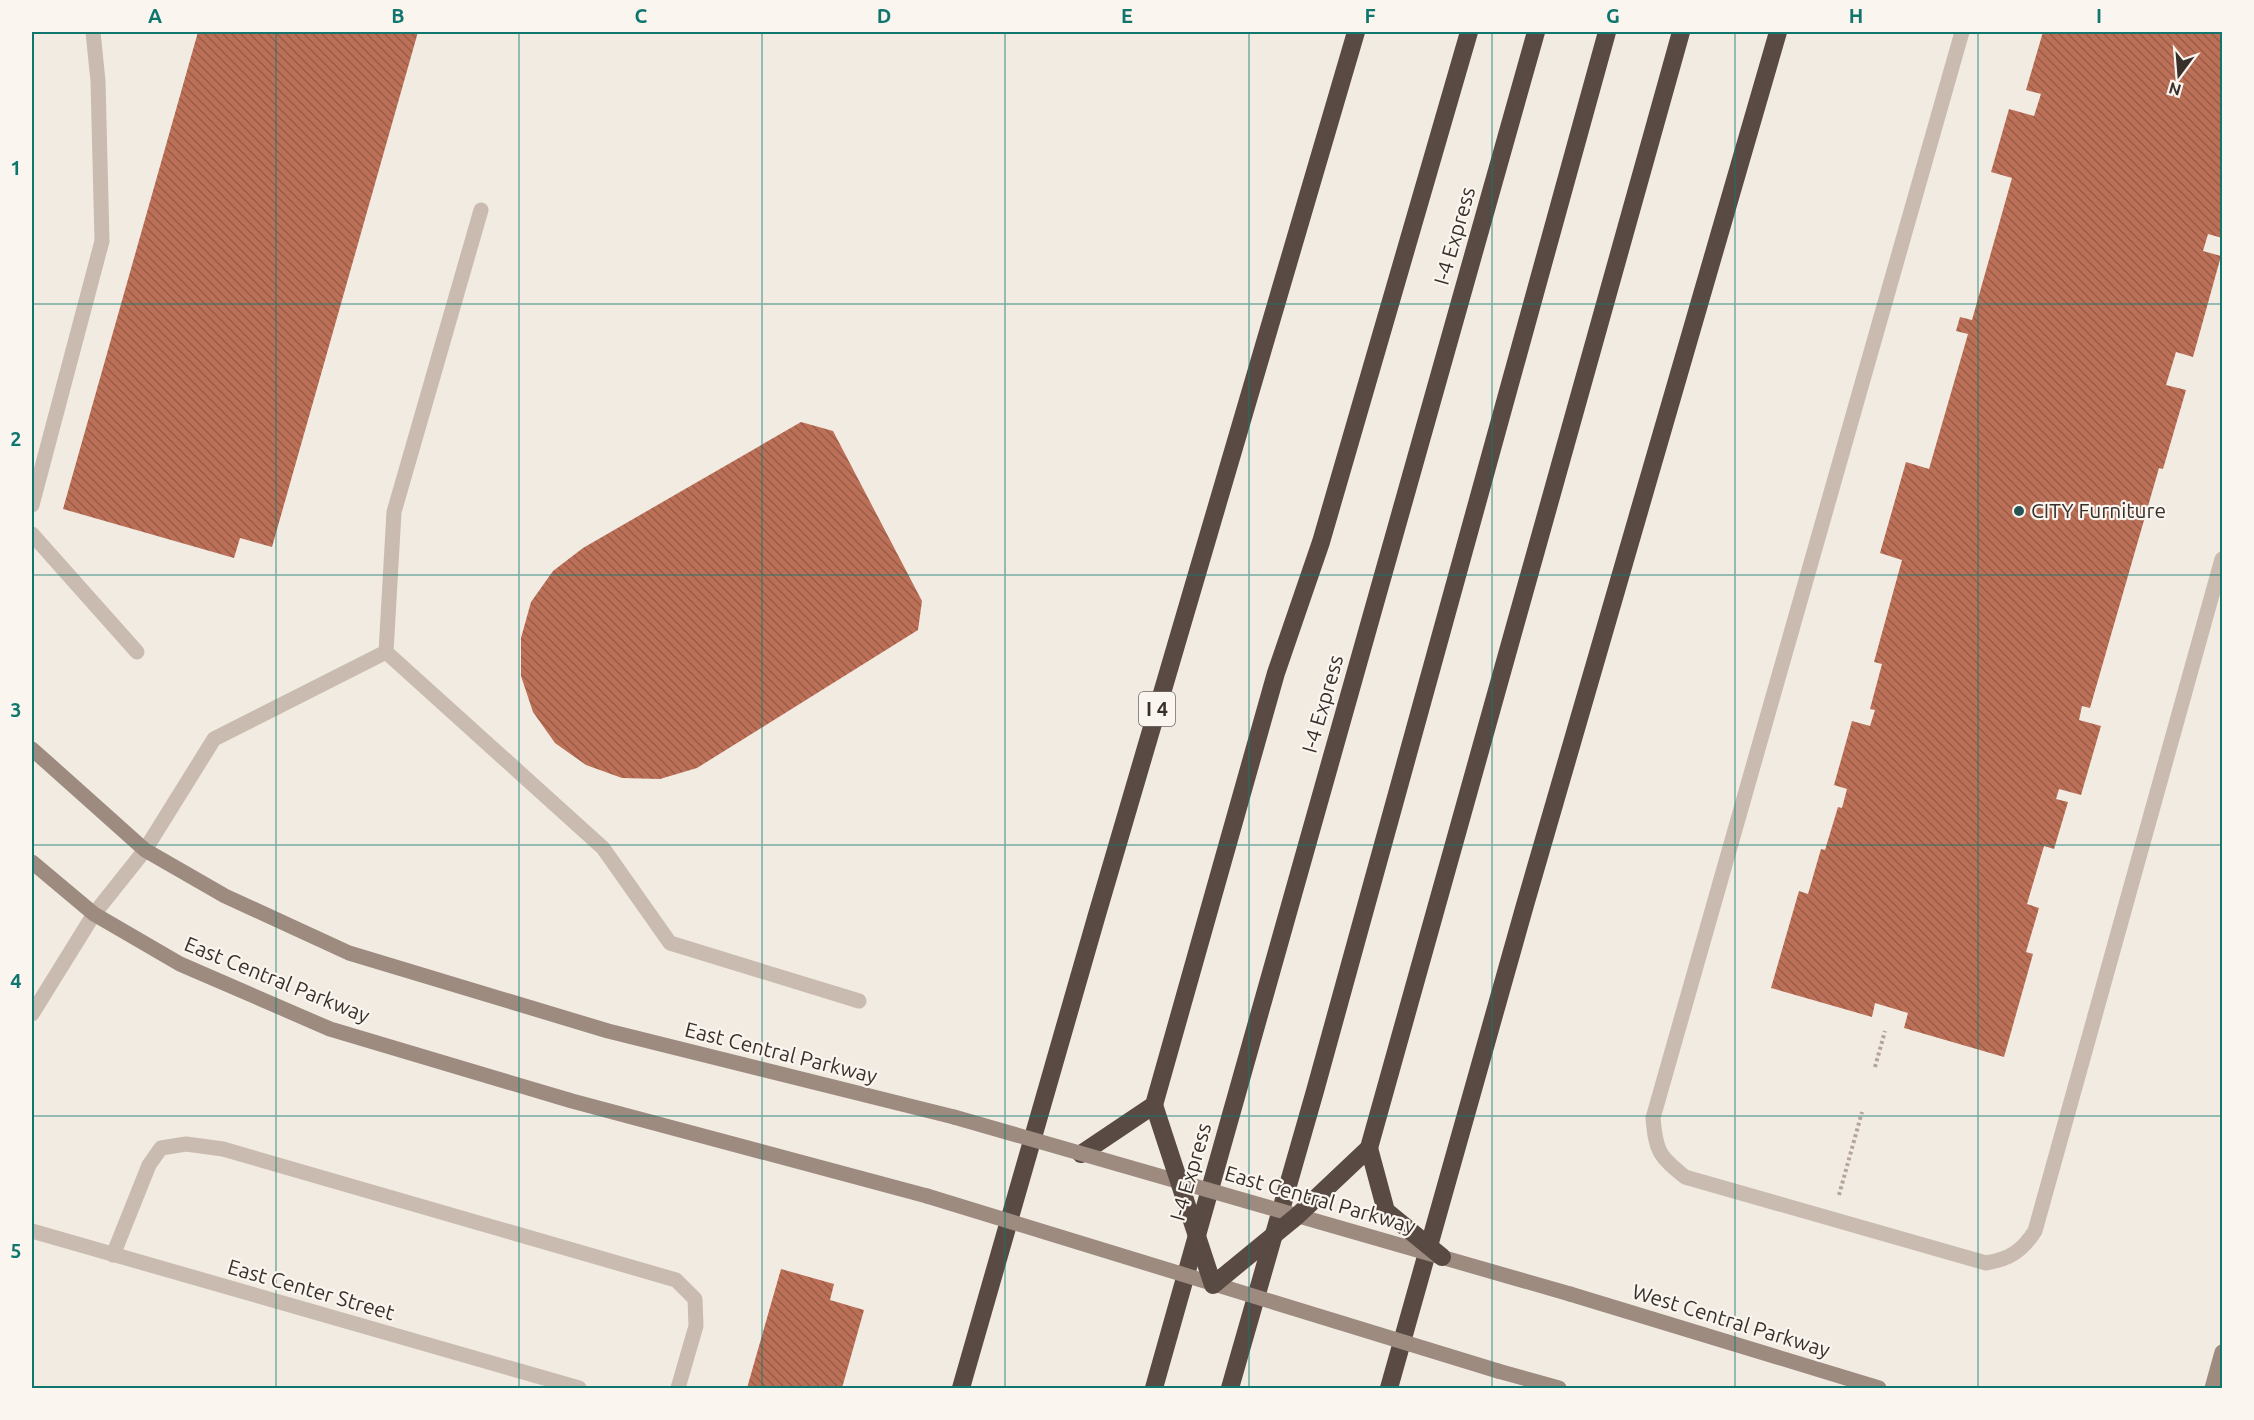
<svg xmlns="http://www.w3.org/2000/svg" width="2254" height="1420" font-family="Ubuntu,sans-serif">
<style>
.building{fill:url(#building-back-hatch)}
.lines{fill:none;stroke-linecap:round;stroke-linejoin:round}
.path{stroke:#b5a599;stroke-width:4;stroke-dasharray:3 3;stroke-linecap:butt}
.service{stroke:#c9bbaf;stroke-width:15}
.minor{stroke:#c9bbaf;stroke-width:15}
.secondary{stroke:#9d8b80;stroke-width:15}
.motorway{stroke:#594b44;stroke-width:18}
.secondary-bridge{stroke:#9d8b80;stroke-width:15}
.motorway-bridge{stroke:#594b44;stroke-width:18}
.grid{fill:none;stroke:#0f766e;stroke-width:1.5;stroke-opacity:0.55}
.poi-dot{fill:#255457;stroke:#faf5ef;stroke-width:2}
.labels{text-anchor:middle;stroke-width:4.5;stroke-linejoin:round;paint-order:stroke}
.shield{fill:#faf5ef;stroke:#736b66;stroke-width:1.5}
.shield-label{font-size:20px;font-weight:bold;fill:#39302c}
.street-label{font-size:21px;fill:#39302c;stroke:#faf5ef}
.poi-label{font-size:21px;fill:#39302c;stroke:#faf5ef;text-anchor:start}
.neatline{fill:none;stroke:#0f766e;stroke-width:2}
.grid-label{font-size:20px;text-anchor:middle;font-weight:bold;fill:#0f766e}
</style>
<defs>
<pattern id="building-back-hatch" width="6" height="6" patternUnits="userSpaceOnUse" patternTransform="scale(1.5)"><rect width="6" height="6" fill="#bb7057"/><path d="M-1 5l2 2M0 0l6 6M5-1l2 2" fill="none" stroke="#995c48"/></pattern>
</defs>
<rect width="100%" height="100%" fill="#f2ebe2"/>
<!-- building -->
<path class="building" d="M198,32H418L272,547L240,538L234,558L63,509Z
M2043,32H2222V238L2208,234L2203,251L2221,256L2193,357L2176,352L2166,385L2186,390L2163,469L2159,468L2090,708L2082,706L2079,720L2101,726L2081,795L2059,789L2056,799L2068,802L2054,849L2044,846L2027,904L2039,908L2026,952L2033,954L2004,1057L1904,1028L1908,1013L1875,1003L1872,1017L1771,988L1799,891L1808,894L1821,849L1825,850L1838,807L1842,808L1847,789L1834,785L1852,721L1870,726L1875,710L1870,709L1882,664L1874,662L1902,560L1880,553L1906,462L1929,469L1968,334L1956,331L1960,317L1972,320L2012,178L1991,172L2009,109L2034,116L2041,94L2026,90Z
M801,422L833,431L922,601L918,630L697,768L660,779L622,778L586,765L555,743L533,712L521,676V638L531,602L553,571L583,548Z
M781,1269L834,1284L830,1300L864,1310L842,1388H747Z"/>
<g class="lines">
<!-- path -->
<path class="path" d="M1875,1067L1885,1031
M1839,1195L1862,1112"/>
<!-- service -->
<path class="service" d="M1962,32L1653,1118C1656,1152 1659,1156 1685,1177L1986,1263C2010,1259 2022,1251 2035,1231L2222,559
M32,505L102,241L98,81L93,32
M32,534L137,652
M386,652L394,512L481,210
M145,850L214,739L386,652L603,848L670,943L859,1001
M113,1255L149,1165L161,1148L186,1144L223,1149L676,1280L695,1299L696,1326L678,1388"/>
<!-- minor -->
<path class="minor" d="M32,1014L94,914L145,850
M32,1231L579,1388"/>
<!-- secondary -->
<path class="secondary" d="M32,749L145,850L225,896L349,953L608,1031L954,1117
M32,862L94,914L180,964L330,1029L572,1101L927,1196
M1570,1294L1879,1388
M1498,1371L1559,1388
M2212,1388L2222,1352"/>
<!-- motorway -->
<path class="motorway" d="M1369,1148L1681,32
M1081,1154L1154,1105L1276,673L1321,542L1469,32
M961,1388L1096,918L1356,32
M1154,1388L1536,32
M1230,1388L1315,1091L1607,32
M1389,1388L1525,905L1778,32"/>
<!-- secondary-bridge -->
<path class="secondary-bridge" d="M954,1117L1570,1294
M927,1196L1498,1371"/>
<!-- motorway-bridge -->
<path class="motorway-bridge" d="M1154,1105L1213,1285L1297,1216L1369,1148L1386,1211L1442,1257"/>
</g>
<!-- grid -->
<path class="grid" d="M276,32V1388M519,32V1388M762,32V1388M1005,32V1388M1249,32V1388M1492,32V1388M1735,32V1388M1978,32V1388M32,304H2222M32,575H2222M32,845H2222M32,1116H2222"/>
<!-- markers -->
<circle class="poi-dot" cx="2019" cy="511" r="6"/>
<g class="labels">
<!-- shield labels -->
<rect class="shield" x="1139" y="692" width="36" height="34" rx="4.5"/>
<g class="shield-label">
<text x="1157" y="716">I 4</text>
</g>
<!-- street labels -->
<g class="street-label">
<text transform="translate(1455 236) rotate(-74)" y="7">I-4 Express</text>
<text transform="translate(1323 704) rotate(-74)" y="7">I-4 Express</text>
<text transform="translate(277 980) rotate(22)" y="7">East Central Parkway</text>
<text transform="translate(781 1053) rotate(14)" y="7">East Central Parkway</text>
<text transform="translate(1191 1172) rotate(-74)" y="7">I-4 Express</text>
<text transform="translate(1320 1200) rotate(16)" y="7">East Central Parkway</text>
<text transform="translate(311 1290) rotate(16)" y="7">East Center Street</text>
<text transform="translate(1731 1321) rotate(17)" y="7">West Central Parkway</text>
</g>
<!-- poi labels -->
<g class="poi-label">
<text x="2031" y="518">CITY Furniture</text>
</g>
</g>
<!-- border -->
<rect width="2254" height="1420" fill="none" stroke="#faf5ef" stroke-width="66"/>
<!-- north arrow -->
<g transform="translate(2179 75) rotate(196)" stroke="#faf5ef" stroke-width="4.5" paint-order="stroke">
<path d="M0-4.5L10 22L0 15L-10 22Z" fill="#39302c"/>
<text y="-9" font-size="16" font-weight="bold" text-anchor="middle" fill="#39302c">N</text>
</g>
<rect x="33" y="33" width="2188" height="1354" class="neatline"/>
<g class="grid-label">
<text x="155" y="23">A</text>
<text x="398" y="23">B</text>
<text x="641" y="23">C</text>
<text x="884" y="23">D</text>
<text x="1127" y="23">E</text>
<text x="1370" y="23">F</text>
<text x="1613" y="23">G</text>
<text x="1856" y="23">H</text>
<text x="2099" y="23">I</text>
<text x="16" y="175">1</text>
<text x="16" y="446">2</text>
<text x="16" y="717">3</text>
<text x="16" y="988">4</text>
<text x="16" y="1258">5</text>
</g>
</svg>
